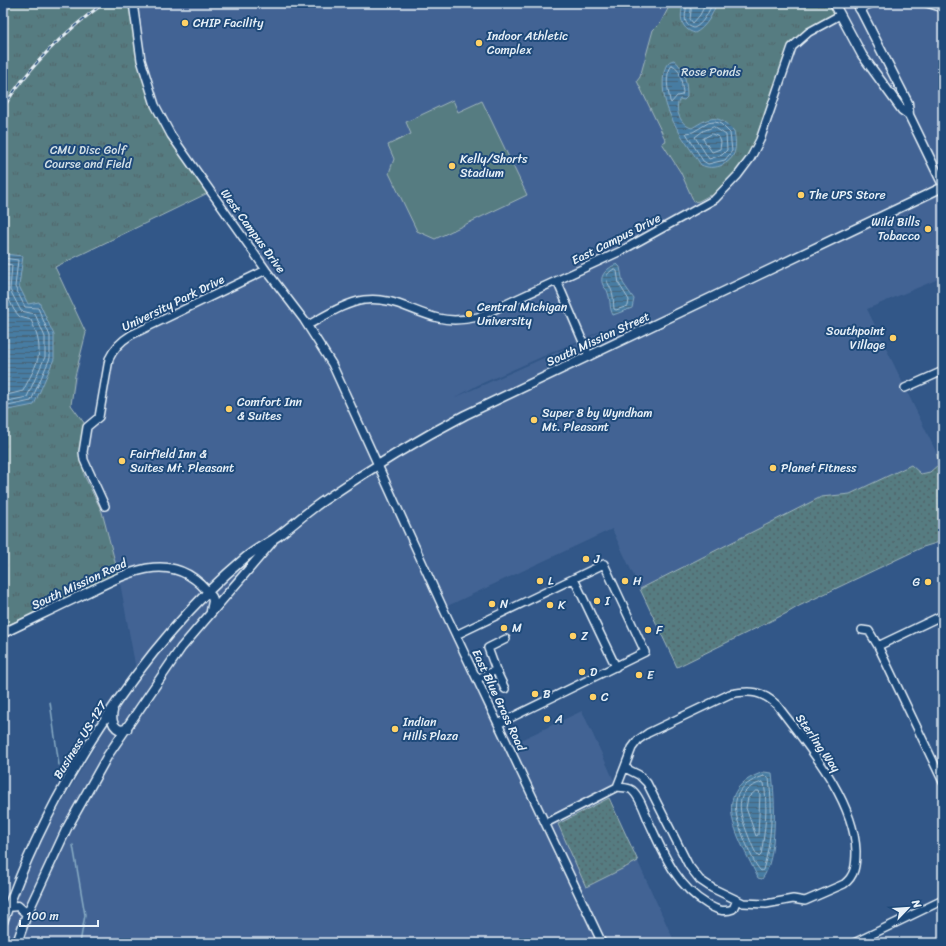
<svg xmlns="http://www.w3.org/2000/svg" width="946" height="946" font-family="Sriracha,sans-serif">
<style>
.built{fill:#436494;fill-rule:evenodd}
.grass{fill:url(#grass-dots);stroke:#a0b6bc}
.park{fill:url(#park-tufts);stroke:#a0b6bc}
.garden{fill:#577b81;stroke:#a0b6bc}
.water{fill:url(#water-rules);stroke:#87abc4}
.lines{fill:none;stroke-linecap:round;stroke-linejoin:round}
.shore{stroke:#a7c2d6;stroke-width:1}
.stream{stroke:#87abc4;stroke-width:1.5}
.minor-casing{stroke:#e8f1f8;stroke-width:10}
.major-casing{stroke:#e8f1f8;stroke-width:11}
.minor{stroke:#1f4a7a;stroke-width:7}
.major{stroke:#1f4a7a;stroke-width:8}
.rail-casing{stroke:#e8f1f8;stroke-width:3}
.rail{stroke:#1f4a7a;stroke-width:1.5;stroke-dasharray:4.5;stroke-linecap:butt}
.poi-dot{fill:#ffd166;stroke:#1f4a7a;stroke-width:1.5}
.labels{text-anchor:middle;stroke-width:4;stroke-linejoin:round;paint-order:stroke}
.poi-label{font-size:12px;fill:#e8f1f8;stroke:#1f4a7a;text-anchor:start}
.park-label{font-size:12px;fill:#d2dfe6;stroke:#1f4a7a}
.street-label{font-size:12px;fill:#e8f1f8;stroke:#1f4a7a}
</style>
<defs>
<pattern id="grass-dots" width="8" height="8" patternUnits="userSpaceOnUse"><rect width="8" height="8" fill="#577b81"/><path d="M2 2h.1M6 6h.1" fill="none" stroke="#4f6468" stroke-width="1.8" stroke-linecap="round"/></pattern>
<pattern id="park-tufts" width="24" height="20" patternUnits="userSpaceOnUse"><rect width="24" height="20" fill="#577b81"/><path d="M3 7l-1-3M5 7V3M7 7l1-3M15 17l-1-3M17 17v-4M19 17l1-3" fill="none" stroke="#4f6468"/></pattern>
<pattern id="water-rules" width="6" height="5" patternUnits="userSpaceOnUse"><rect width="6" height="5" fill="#467ca2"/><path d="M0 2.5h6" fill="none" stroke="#46657a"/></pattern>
</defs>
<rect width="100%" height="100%" fill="#325788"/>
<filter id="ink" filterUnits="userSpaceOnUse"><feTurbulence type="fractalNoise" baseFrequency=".025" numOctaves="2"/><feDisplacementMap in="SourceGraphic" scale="8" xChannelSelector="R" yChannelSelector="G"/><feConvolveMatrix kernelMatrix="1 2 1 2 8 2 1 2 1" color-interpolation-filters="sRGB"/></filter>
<g filter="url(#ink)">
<!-- built -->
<path class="built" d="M3,3H943V277L867,309L937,454L938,465L930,472L921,474L911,465L850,494L821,497L640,589L612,529L443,608L508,746L582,711L617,787L606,792L675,943H3V903L137,675L119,577L3,633ZM210,192L266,270L118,344L109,359L99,417L87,426L71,405L86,333L55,267ZM616,324L582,341L454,398L478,385Z"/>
<!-- grass -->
<path class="grass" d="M937,454L943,468V541L923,547L799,606L787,613L677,667L640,589L821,497L850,494L911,465L921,474L930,472L938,465Z
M609,798L638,861L586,887L558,824Z"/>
<!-- park -->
<path class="park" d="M3,3H133L148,85L168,131L210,192L55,267L86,333L75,376L71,405L87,427L84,475L102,512L119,577L3,627Z
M671,3H834L840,15L796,42L754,151L715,199L710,195L699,201L694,202L681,173L662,143L666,141L637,81L640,77L653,30L661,22Z"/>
<!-- garden -->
<path class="garden" d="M453,100L458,112L482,101L527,195L435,239L417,231L389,173L394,159L388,145L411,134L406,122Z"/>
<!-- water -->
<path class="water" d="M684,3H716C714,14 705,28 695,33C680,29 679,16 684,3Z
M674,60C685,68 687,84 687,97L684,100L680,99C673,108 681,126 692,128C711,116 718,114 734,131C737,147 737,159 720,166C713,168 708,168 701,165C683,137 658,109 664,73C665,67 667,61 674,60Z
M4,254L23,256L19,286L28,304L39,302L54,335V359L34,405L3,411Z
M617,264L620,267L623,283L634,299L632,308L613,315C609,308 611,301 608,293C608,290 604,288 603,285C598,275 609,267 617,264Z
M764,772L772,773C775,798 778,859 762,879L758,878C741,841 705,791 764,772Z"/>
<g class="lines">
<!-- shore -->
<path class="shore" d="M687,3C686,13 681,25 694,28C702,25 710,11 712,3
M692,3L690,19L693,23L700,15L706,3
M672,65C682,68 681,83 683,92L682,95L677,96L671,103L670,101C668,88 664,76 672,65Z
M715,122L721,124L730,133L732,151L725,160L708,164L703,161L686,133L693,132L708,123Z
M714,127L726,135L727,150L722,155L709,159L695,137L703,131Z
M712,134L719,137L721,142L720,149L712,152L703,139Z
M3,258L18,260L15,287L25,307L38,308L50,336V358L31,401L3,407
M3,263L12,265L10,290L21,311L35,314L45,337V357L27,397L3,402
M3,269L5,271L4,289L14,310L20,317L31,320C46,353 38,361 23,391L3,396
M614,269L617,271L619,284L629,300L628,306L616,310L614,309C613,303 614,297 612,292C609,282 600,277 614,269Z
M764,776L769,778C773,809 772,840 763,870L761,871C754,864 749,850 745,841C733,811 726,788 764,776Z
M762,782L764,783C768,807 765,831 761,855L759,857C754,852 751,842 748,835C739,812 732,791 762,782Z
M756,791H759L760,794L758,835L756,836L746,808L748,798Z"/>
<!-- stream -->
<path class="stream" d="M50,702L59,765
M73,845L85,915L80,943"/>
<defs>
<path id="minor" d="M133,3L141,60L155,105L171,135L266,270L304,320L332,364L443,608L602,943
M927,3L943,8
M859,9L872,3
M557,281L589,356
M308,325C325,316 344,303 364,300C392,296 412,312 438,318C450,321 465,320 478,317L621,251L715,199L738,175L750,159L760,140L792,47L809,32L840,15
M905,388L943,371
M105,506L84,460L83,452L87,427L99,417L109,359C114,348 121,341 131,335L266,270
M574,579L616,667
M862,630L869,631L878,646L943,782
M456,635L604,564L645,652L498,724
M878,646L943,615
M496,670L488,648L506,639
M477,679L496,670L505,689
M617,787C622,788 627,787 632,790C640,797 644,810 648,820C663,852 675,885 707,904C715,909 723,913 733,909L737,900
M546,823L617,787L632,748L638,740L648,733L730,694C751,690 762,691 777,705C808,746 854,799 856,851C856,865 855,876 844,884L805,901L793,899L766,904L743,903L712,888L700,880L689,866L647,783L639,775L625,768
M854,943L943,900"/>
<path id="major" d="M834,3L862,55L902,110L909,115
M857,3L908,103L909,115L943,185
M3,633C29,621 54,608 80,596C125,574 174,544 212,597L213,601L211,611
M113,711C111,719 112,726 120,730L127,729
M8,907L18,906L27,914
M3,922C47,793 141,645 246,557C256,549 268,543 278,536C294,524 309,510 326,499C371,468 417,440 465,415L943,187
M17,943L27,914L67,828L108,755L181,648L272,542"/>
</defs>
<!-- minor casing -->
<use href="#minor" class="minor-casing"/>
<!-- major casing -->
<use href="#major" class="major-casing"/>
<!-- minor -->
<use href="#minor" class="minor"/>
<!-- major -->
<use href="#major" class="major"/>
<defs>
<path id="rail" d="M3,108C29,66 64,32 104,3"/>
</defs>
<!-- rail casing -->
<use href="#rail" class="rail-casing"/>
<!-- rail -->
<use href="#rail" class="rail"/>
</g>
</g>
<!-- markers -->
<g class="poi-dot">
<circle cx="185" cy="23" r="4"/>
<circle cx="479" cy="43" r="4"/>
<circle cx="452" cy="166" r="4"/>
<circle cx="801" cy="195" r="4"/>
<circle cx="928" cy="229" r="4"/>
<circle cx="469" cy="314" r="4"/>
<circle cx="893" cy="338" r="4"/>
<circle cx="229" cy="409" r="4"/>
<circle cx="534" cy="420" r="4"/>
<circle cx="122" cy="461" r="4"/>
<circle cx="773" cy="468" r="4"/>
<circle cx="586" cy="559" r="4"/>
<circle cx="540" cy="581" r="4"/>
<circle cx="625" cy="581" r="4"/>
<circle cx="928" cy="582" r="4"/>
<circle cx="597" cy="601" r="4"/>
<circle cx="492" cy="604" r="4"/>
<circle cx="550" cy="605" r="4"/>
<circle cx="504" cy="628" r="4"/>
<circle cx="648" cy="630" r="4"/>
<circle cx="573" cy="636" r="4"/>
<circle cx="582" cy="672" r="4"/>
<circle cx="639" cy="675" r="4"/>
<circle cx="535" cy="694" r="4"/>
<circle cx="593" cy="697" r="4"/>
<circle cx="547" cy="719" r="4"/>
<circle cx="395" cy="729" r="4"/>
</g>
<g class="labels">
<!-- poi labels -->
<g class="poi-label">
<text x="193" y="27">CHIP Facility</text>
<text x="487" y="40">Indoor Athletic<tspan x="487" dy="14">Complex</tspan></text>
<text x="460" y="163">Kelly/Shorts<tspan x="460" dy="14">Stadium</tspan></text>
<text x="809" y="199">The UPS Store</text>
<text x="920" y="226" text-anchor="end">Wild Bills<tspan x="920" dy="14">Tobacco</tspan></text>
<text x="477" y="311">Central Michigan<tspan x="477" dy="14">University</tspan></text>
<text x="885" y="335" text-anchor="end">Southpoint<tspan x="885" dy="14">Village</tspan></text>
<text x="237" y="406">Comfort Inn<tspan x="237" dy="14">&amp; Suites</tspan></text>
<text x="542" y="417">Super 8 by Wyndham<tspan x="542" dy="14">Mt. Pleasant</tspan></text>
<text x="130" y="458">Fairfield Inn &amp;<tspan x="130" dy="14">Suites Mt. Pleasant</tspan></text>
<text x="781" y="472">Planet Fitness</text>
<text x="594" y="563">J</text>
<text x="548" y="585">L</text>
<text x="633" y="585">H</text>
<text x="920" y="586" text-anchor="end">G</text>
<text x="605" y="605">I</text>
<text x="500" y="608">N</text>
<text x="558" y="609">K</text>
<text x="512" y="632">M</text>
<text x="656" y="634">F</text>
<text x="581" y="640">Z</text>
<text x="590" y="676">D</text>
<text x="647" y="679">E</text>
<text x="543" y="698">B</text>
<text x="601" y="701">C</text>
<text x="555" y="723">A</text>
<text x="403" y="726">Indian<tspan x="403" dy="14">Hills Plaza</tspan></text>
</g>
<!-- park labels -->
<g class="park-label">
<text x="711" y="76">Rose Ponds</text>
<text x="88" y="154">CMU Disc Golf<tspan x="88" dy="14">Course and Field</tspan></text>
</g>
<!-- street labels -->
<g class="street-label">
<text transform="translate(253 231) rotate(54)" y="4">West Campus Drive</text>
<text transform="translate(616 239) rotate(-27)" y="4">East Campus Drive</text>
<text transform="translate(173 303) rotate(-26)" y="4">University Park Drive</text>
<text transform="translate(598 339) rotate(-25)" y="4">South Mission Street</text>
<text transform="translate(79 584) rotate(-25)" y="4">South Mission Road</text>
<text transform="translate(499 700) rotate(65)" y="4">East Blue Grass Road</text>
<text transform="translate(80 740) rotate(-58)" y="4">Business US-127</text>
<text transform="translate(818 743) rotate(55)" y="4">Sterling Way</text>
</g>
</g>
<!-- margin -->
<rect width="946" height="946" fill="none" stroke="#1f4a7a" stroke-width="16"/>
<rect x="8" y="8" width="930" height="930" fill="none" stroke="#e8f1f8" stroke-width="1.5" filter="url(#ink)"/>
<!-- north arrow -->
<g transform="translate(908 908) rotate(65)" stroke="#1f4a7a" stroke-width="3" paint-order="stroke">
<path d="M0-3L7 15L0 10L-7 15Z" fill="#e8f1f8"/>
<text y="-6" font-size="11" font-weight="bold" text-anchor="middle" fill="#e8f1f8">N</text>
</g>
<!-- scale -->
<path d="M20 920v6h78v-6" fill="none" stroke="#e8f1f8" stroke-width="2"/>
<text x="26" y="920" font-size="12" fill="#e8f1f8" stroke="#1f4a7a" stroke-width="3" paint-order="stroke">100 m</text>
</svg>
